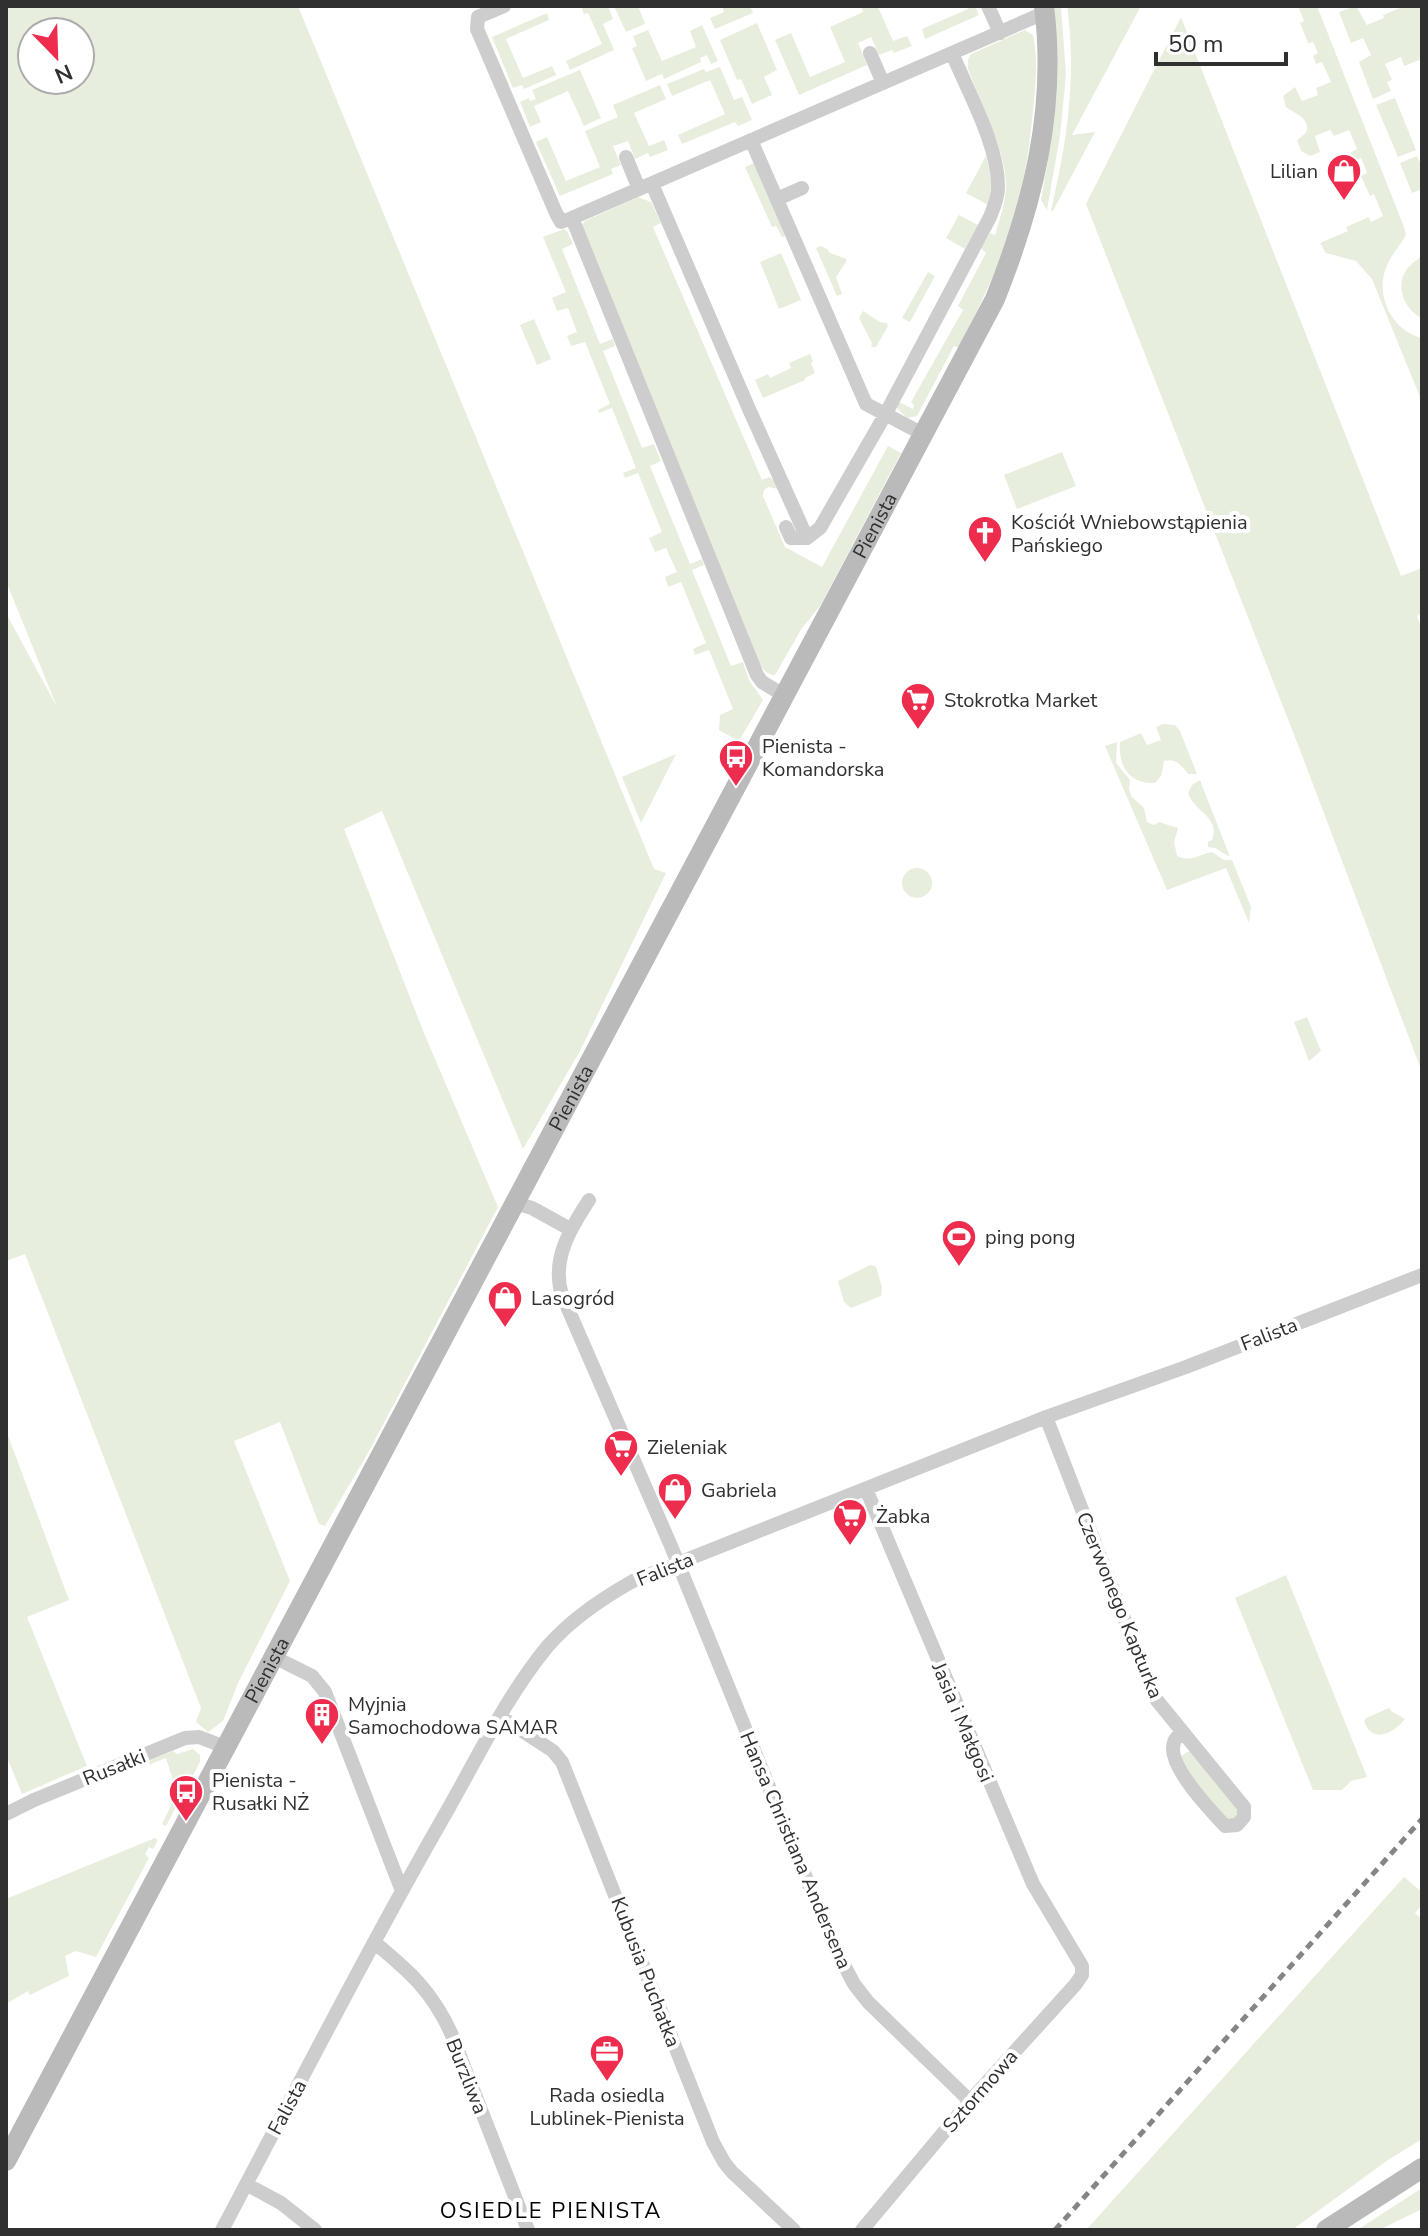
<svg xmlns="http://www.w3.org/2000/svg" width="1428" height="2236" font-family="'Nunito Sans',sans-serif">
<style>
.green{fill:#e8eede;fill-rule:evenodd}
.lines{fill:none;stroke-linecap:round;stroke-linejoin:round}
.street{stroke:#cdcdcd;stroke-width:14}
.secondary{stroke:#bababa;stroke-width:20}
.rail{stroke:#858585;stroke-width:5;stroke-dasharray:8 6;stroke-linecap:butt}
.labels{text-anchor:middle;stroke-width:8;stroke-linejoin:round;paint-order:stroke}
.poi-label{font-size:20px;fill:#303030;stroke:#fff;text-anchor:start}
.street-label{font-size:20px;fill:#303030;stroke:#fff}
.neighbourhood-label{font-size:22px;letter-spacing:2px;fill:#000;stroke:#fff}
</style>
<rect width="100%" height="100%" fill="#fff"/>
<!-- green -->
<path class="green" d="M6,6H298L654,869L666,873L580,1051L523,1149L382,811L344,829L424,1033L498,1207L368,1453L325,1526L319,1524L280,1422L234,1441L290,1581L239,1681L223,1721L208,1732L196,1722L201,1708L25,1254L6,1261V613L57,707L6,581ZM80,32V80H32V32Z
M581,6H608L613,19L603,24L614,50L570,70L566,61L602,44L588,13L584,14Z
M614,6H638L645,24L626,32Z
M722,6H750L753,13L715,29L710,18L724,12Z
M861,6H880L878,7L893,41L907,36L912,46L894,53L892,50L879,55L871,37L858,43L867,65L799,95L775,40L791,33L810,77L845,62L830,27L863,12Z
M967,6H975L979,15L925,39L922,29L968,9Z
M1053,6H1061L1066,75L1060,136L1047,210L1041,200C1053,135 1062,72 1053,6Z
M1067,6H1141L1072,135L1095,132L1053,211L1051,210C1067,143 1077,75 1067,6Z
M1298,6H1317L1404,227L1406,235C1400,246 1390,256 1386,268C1375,296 1392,331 1422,338V402L1372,279L1356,261L1326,253L1320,243L1348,231L1346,227L1369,217L1371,222L1383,216L1374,194L1370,196L1361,176L1367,173L1361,158L1355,160L1351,152L1357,149L1349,130L1334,136L1330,130L1315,136L1320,152L1310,156L1301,151L1297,140L1306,133C1311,118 1295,114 1286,107L1283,96L1295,87L1302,101L1318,95L1316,88L1331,82L1322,62L1316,64L1313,56L1318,53L1313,42L1308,43L1300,23L1304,21Z
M1356,6L1367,25L1384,18L1383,15L1400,8V6H1422V59L1404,66L1401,57L1385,64L1392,80L1387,82L1391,91L1373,99L1359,62L1371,55L1363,38L1351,43L1339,12Z
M547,13L549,20L506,39L523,78L552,66L556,75L524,89L522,85L513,88L492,37Z
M1181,17L1401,576L1422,568V613L1417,616L1422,630V1072L1300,750L1086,204Z
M757,23L777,70L764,77L772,95L752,104L741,79L737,80L720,40Z
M702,25L718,61L711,64L707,55L700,58L701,62L664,79L662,74L646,81L632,48L637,46L633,36L648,30L662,61L696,47L690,31Z
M1025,30L1033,35C1039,63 1035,92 1032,121C1027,167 1019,215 1001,259C988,289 973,318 959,348L954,346L917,416L907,418L897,408V401L913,409L914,405L911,402L963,310L958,306L986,253L981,248L990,233L995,235C1000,218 1006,201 1006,185C1006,151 980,101 968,69V59L971,54Z
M720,67L734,100L742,97L752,120L738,126L735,122L682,144L678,135L725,114L710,80L672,96L667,84L704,69L706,72Z
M580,70L601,118L584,126L568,91L534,106L541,122L530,127L520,102L529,98L530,101L536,99L532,90Z
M660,85L666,99L634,113L649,146L664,140L668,150L650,157L648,153L635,159L628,141L613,146L621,165L611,169L613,174L560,196L536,142L547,137L566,181L600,167L585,131L618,117L613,105Z
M1395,98L1416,150L1398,157L1376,105Z
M986,156C991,173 993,188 988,205L966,193Z
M1417,156L1422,167V189L1412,193L1400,163Z
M754,163L785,236L782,237L776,226L772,227L745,167Z
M638,197L651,202L661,223L653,227L762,480L769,477L774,480L778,489L768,487L764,490L763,496L785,547L822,567L888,446L901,453L820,606L802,628L775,675C765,675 760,665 755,657L582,225L585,221Z
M959,215L978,225L965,249L946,238Z
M564,229L567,231L573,244L562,249L600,344L613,339L615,346L603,351L642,448L654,444L661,461L650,466L690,564L702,559L704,565L692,570L731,666L743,662L749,680L763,700L739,741L719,730L720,715L733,709L709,650L695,655L693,649L706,643L681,582L668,587L665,577L677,572L666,548L655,552L649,538L662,532L638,473L625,478L623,473L636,468L612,408L599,413L598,410L610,404L585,342L571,346L567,336L577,332L568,308L557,311L552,298L566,292L543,237Z
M821,246L829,250L828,252L846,259V262L836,277L842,294L837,296L816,248Z
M781,253L801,300L779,309L760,262Z
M1422,256V318C1407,312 1396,290 1404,274C1407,267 1415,261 1422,256Z
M928,272L935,276L910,322L902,318Z
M863,311L880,322L887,323L888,326L876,347H871L872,343L859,318Z
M534,319L551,359L537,365L520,325Z
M810,354L813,361L811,363L815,373L805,378V380L763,398L755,380L768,374L770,378L791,368L789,363Z
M1062,452L1076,486L1017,509L1004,475Z
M1163,724L1175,725L1180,731L1197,774H1188C1181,765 1176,758 1164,761L1161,776L1155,783C1129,784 1118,766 1120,742L1141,733L1147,745L1161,740L1156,727Z
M1117,742L1116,763L1130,780L1129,789L1132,797L1144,808L1147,822L1154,825L1159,822L1178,828L1174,842L1177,856C1191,863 1199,854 1212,852L1224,860H1232L1251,907L1249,923L1226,868L1167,890L1105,746Z
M676,754L641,823L622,777Z
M1200,780L1230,857L1215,848L1208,847V842L1212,840C1221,817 1194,812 1188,793L1192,785Z
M902 883a15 15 0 1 1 30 0a15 15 0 1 1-30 0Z
M1307,1017L1321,1051L1309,1061L1294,1022Z
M870,1265L876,1267L882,1287L881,1296L851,1308L844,1302L838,1281Z
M6,1430L69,1600L27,1617L87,1766L22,1794L6,1755Z
M1286,1575L1367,1777L1351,1781L1342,1790H1313L1235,1598Z
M1389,1708L1391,1711L1405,1719C1394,1733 1372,1745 1364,1721L1366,1718Z
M193,1749L200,1755V1762L166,1826L162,1824L177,1793L166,1758L141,1768L140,1764L173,1751L177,1754Z
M1187,1752H1194L1238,1807L1236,1818L1227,1820L1179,1764V1758Z
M155,1838L158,1840L153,1849L149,1847L145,1854L149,1858L96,1957L76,1951L65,1956L69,1976L30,1995L28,1991L6,2004V1899Z
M1404,1877L1422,1892V1905L1415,1913L1422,1919V2139L1388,2160L1292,2230H1086Z
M1422,2188V2209L1379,2230H1357Z"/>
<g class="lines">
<!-- street -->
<path class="street" d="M504,6L478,17L477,29L556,213L561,222L572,218L757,675L762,682L785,696
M988,6L1000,33
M870,53L883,83
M751,140L866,404L923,434
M626,157L639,189
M652,184L749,409L807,538L820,528L885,415L990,217C994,207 998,198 998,188C999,146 968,92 952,53
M777,199L802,188
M572,218L1044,13
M786,527L791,538H807
M589,1200C570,1229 551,1260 562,1295L671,1546L833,1944L854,1984L868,2002L970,2101
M515,1203L532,1208L570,1229
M1046,1417L1155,1698L1244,1807V1817L1237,1825L1225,1826C1210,1810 1172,1770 1173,1748C1173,1741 1177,1736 1182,1732
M274,1657L312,1676L325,1692L402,1891
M501,1717L553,1751L562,1762L713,2142L724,2162L732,2172L794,2230
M6,1814L34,1800L185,1738L199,1737L225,1747
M374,1942C409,1971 432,1991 451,2033L528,2230
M246,2184L281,2203L315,2230
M222,2230C295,2092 366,1953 443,1818C476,1761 505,1698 547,1647C571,1619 601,1599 633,1581L1046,1417L1186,1367L1422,1275
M862,2230L970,2101L1075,1985L1082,1975V1966L1033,1884L866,1489"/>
<!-- secondary -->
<g class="secondary">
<path id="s1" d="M6,2161L995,299C1033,204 1057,109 1044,6"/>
<path d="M1326,2230L1422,2168"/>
</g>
<!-- rail -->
<path class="rail" d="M1055,2230L1422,1819"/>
</g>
<!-- icons -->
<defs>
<symbol id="shop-pin" viewBox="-11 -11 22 30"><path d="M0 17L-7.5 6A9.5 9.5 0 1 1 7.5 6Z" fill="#ee2c4e" stroke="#fff"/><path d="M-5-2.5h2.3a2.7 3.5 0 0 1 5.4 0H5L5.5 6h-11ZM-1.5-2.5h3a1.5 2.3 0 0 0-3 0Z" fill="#fff"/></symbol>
<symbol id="church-pin" viewBox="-11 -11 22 30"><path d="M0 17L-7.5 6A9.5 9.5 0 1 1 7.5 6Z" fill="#ee2c4e" stroke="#fff"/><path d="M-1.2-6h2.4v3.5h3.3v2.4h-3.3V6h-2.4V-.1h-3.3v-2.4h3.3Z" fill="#fff"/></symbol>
<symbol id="supermarket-pin" viewBox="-11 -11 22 30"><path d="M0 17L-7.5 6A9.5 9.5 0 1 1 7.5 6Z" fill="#ee2c4e" stroke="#fff"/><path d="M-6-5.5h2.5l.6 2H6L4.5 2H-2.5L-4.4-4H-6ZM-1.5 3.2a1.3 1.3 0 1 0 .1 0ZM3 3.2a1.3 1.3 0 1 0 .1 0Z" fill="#fff"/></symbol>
<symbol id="bus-pin" viewBox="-11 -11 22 30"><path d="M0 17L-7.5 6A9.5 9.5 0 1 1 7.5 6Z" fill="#ee2c4e" stroke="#fff"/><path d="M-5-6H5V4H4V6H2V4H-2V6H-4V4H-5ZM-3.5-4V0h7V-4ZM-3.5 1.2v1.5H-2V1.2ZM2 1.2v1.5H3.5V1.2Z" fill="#fff"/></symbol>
<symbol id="stadium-pin" viewBox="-11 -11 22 30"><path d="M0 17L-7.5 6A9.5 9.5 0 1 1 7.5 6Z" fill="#ee2c4e" stroke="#fff"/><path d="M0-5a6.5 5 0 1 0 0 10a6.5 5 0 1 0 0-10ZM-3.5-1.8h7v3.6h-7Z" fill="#fff"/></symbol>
<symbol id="building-pin" viewBox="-11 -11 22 30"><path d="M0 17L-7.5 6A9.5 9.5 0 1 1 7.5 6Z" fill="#ee2c4e" stroke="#fff"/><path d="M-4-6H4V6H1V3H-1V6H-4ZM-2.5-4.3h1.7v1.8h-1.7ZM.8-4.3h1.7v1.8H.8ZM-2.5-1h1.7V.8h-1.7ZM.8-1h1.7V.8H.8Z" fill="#fff"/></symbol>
<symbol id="office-pin" viewBox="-11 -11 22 30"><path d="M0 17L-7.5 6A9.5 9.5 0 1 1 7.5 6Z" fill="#ee2c4e" stroke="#fff"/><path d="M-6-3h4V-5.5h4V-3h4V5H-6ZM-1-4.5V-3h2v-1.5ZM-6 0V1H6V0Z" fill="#fff"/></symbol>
</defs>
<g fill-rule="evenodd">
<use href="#shop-pin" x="1324" y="151" width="40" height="54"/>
<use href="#church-pin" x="965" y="513" width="40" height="54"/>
<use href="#supermarket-pin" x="898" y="680" width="40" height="54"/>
<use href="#bus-pin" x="716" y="737" width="40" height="54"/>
<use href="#stadium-pin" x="939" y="1217" width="40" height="54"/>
<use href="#shop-pin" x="485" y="1278" width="40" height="54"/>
<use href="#supermarket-pin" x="601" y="1427" width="40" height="54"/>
<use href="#shop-pin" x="655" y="1470" width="40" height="54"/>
<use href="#supermarket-pin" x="830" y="1496" width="40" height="54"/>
<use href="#building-pin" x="302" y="1695" width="40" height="54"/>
<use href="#bus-pin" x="166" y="1772" width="40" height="54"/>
<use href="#office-pin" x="587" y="2032" width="40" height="54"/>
</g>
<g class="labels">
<!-- poi labels -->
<g class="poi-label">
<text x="1318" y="178" text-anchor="end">Lilian</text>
<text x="1011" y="529">Kościół Wniebowstąpienia<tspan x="1011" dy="23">Pańskiego</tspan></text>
<text x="944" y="707">Stokrotka Market</text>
<text x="762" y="753">Pienista -<tspan x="762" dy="23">Komandorska</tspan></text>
<text x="985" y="1244">ping pong</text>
<text x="531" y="1305">Lasogród</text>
<text x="647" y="1454">Zieleniak</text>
<text x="701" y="1497">Gabriela</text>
<text x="876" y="1523">Żabka</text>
<text x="348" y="1711">Myjnia<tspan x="348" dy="23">Samochodowa SAMAR</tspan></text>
<text x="212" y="1787">Pienista -<tspan x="212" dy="23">Rusałki NŻ</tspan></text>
<text x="607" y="2102" text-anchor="middle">Rada osiedla<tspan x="607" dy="23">Lublinek-Pienista</tspan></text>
</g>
<!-- street labels -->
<g class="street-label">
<text dy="7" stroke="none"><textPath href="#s1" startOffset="1852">Pienista</textPath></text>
<text dy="7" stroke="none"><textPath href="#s1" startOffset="1204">Pienista</textPath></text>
<text transform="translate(1269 1334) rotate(-21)" y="7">Falista</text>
<text transform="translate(665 1569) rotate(-22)" y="7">Falista</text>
<text transform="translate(1120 1605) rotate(68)" y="7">Czerwonego Kapturka</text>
<text dy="7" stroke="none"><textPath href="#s1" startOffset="556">Pienista</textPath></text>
<text transform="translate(963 1722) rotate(67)" y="7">Jasia i Małgosi</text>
<text transform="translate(114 1767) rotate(-22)" y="7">Rusałki</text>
<text transform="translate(796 1850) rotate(67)" y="7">Hansa Christiana Andersena</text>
<text transform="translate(646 1972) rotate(69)" y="7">Kubusia Puchatka</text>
<text transform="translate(467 2076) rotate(68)" y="7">Burzliwa</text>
<text transform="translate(980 2091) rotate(-49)" y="7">Sztormowa</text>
<text transform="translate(287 2107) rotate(-62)" y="7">Falista</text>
</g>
<!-- neighbourhood labels -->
<g class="neighbourhood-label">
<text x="551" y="2218">OSIEDLE PIENISTA</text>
</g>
</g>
<!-- border -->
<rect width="1428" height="2236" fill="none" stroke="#303030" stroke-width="16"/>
<!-- north arrow -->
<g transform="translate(56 56) rotate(157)"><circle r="38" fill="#ffffff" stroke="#acacac" stroke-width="2"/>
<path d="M0-6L14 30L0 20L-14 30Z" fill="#ee2c4e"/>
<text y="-12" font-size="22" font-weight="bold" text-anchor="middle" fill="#303030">N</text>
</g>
<!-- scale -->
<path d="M1156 52v12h130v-12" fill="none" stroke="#303030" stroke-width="4"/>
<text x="1168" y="52" font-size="24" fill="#303030" stroke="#ffffff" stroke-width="6" paint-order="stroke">50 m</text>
</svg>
